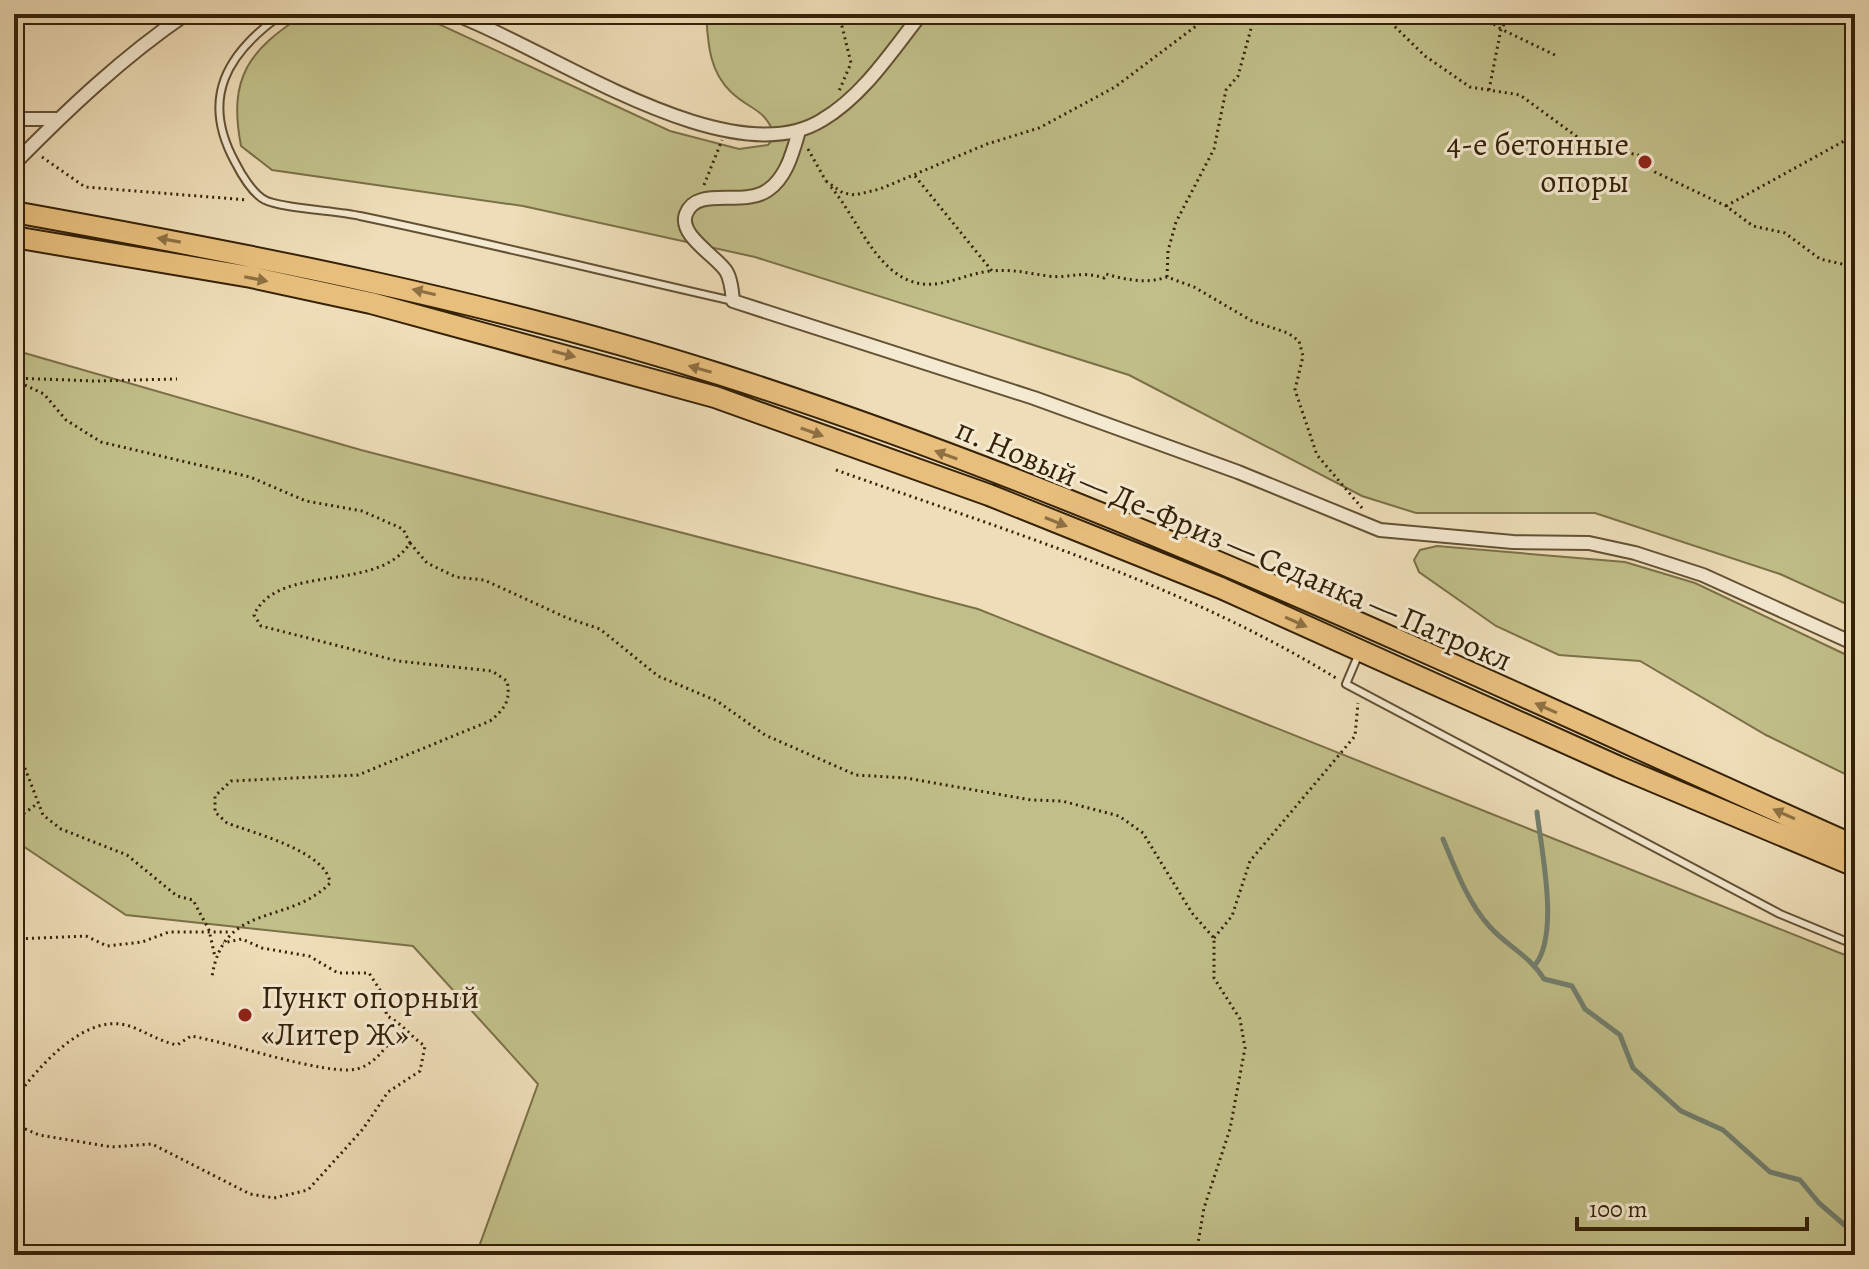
<svg xmlns="http://www.w3.org/2000/svg" width="1869" height="1269" font-family="Alegreya,serif">
<style>
.green{fill:#c1bf89;stroke:#7b7048;stroke-width:2}
.lines{fill:none;stroke-linecap:round;stroke-linejoin:round}
.stream{stroke:#717e6e;stroke-width:5}
.service-casing{stroke:#635133;stroke-width:10}
.minor-casing{stroke:#635133;stroke-width:16}
.trunk-casing{stroke:#352207;stroke-width:24}
.path{stroke:#352207;stroke-width:3;stroke-dasharray:2 4;stroke-linecap:butt}
.service{stroke:#f4e9d1;stroke-width:6}
.minor{stroke:#f4e9d1;stroke-width:12}
.trunk{stroke:#e7be7c;stroke-width:20}
.oneway{fill:#8e7042}
.poi-dot{fill:#8f2418;stroke:#f4e9d1;stroke-width:3}
.labels{text-anchor:middle;stroke-width:6;stroke-linejoin:round;paint-order:stroke}
.poi-label{font-size:32px;fill:#352207;stroke:#f4e9d1;text-anchor:end}
.street-label{font-size:32px;fill:#352207;stroke:#f4e9d1}
</style>
<rect width="100%" height="100%" fill="#eeddb8"/>
<filter id="stains"><feTurbulence type="fractalNoise" baseFrequency=".0025" numOctaves="4"/><feColorMatrix values="0 0 0 0 .2 0 0 0 0 .09 0 0 0 0 .02 0 0 0 .5 -.17"/></filter>
<radialGradient id="worn" r=".72"><stop offset=".6" stop-color="#630" stop-opacity="0"/><stop offset="1" stop-color="#630" stop-opacity=".3"/></radialGradient>
<!-- green -->
<path class="green" d="M305,14H417L670,131L739,149L768,145L775,136C764,107 751,111 731,92C709,71 708,43 706,14H1855V608L1780,574L1595,513H1416L1362,496L1129,375L755,257L523,206L272,170L241,146C228,78 248,50 305,14Z
M14,350L361,450L978,609L1855,959V1255H476L538,1084L413,946L126,915L14,840Z
M1437,546L1625,562L1695,583L1855,659V779L1766,735L1640,661L1559,655L1496,626L1419,572L1414,560L1420,550Z"/>
<g class="lines">
<!-- stream -->
<path class="stream" d="M1443,839C1455,868 1468,903 1490,927C1507,946 1530,956 1544,979L1572,986L1585,1009L1620,1035L1633,1068L1681,1111L1723,1130L1770,1172L1800,1180L1819,1203L1855,1234
M1535,965C1560,934 1541,849 1537,812"/>
<defs>
<path id="service" d="M282,14C227,53 200,98 235,162C241,174 253,194 265,200C279,208 340,211 360,216C485,242 609,273 733,301
M1357,658L1346,684L1780,914L1855,945"/>
<path id="minor" d="M454,14C544,46 729,178 822,120C863,96 892,51 921,14
M14,119H56
M799,131C793,151 787,177 768,190C742,208 697,185 686,214C678,235 715,255 726,271C731,279 732,291 733,301L1034,398L1238,472L1380,530L1513,542L1589,543L1635,553L1703,575L1855,644
M14,164C68,109 123,57 186,14"/>
<path id="trunk" d="M14,212C253,255 490,301 722,375C1111,499 1482,680 1855,846
M14,237L251,277L371,303L715,397L989,495L1221,588L1619,767L1855,866"/>
</defs>
<!-- service casing -->
<use href="#service" class="service-casing"/>
<!-- minor casing -->
<use href="#minor" class="minor-casing"/>
<!-- trunk casing -->
<use href="#trunk" class="trunk-casing"/>
<!-- path -->
<path class="path" d="M839,14L851,63L839,91
M1382,14L1425,56L1470,87L1520,95L1587,144L1638,155L1655,172L1726,206L1753,226L1785,233L1820,259L1855,267
M1479,14L1501,29L1511,14
M1489,90L1501,29L1557,56
M808,149L826,181
M42,157L85,187L248,200
M915,176L992,271C1014,269 1026,273 1048,276C1070,279 1080,270 1104,278L1106,274C1126,280 1147,284 1167,277L1194,287L1252,321L1288,333L1299,341L1303,356L1295,390L1317,455L1362,508
M826,181L843,193L855,195L880,189L987,144L1039,128L1115,87L1212,14
M704,185L722,140
M831,187C861,222 883,295 941,283C958,280 973,273 990,271
M1726,206L1855,135
M1167,277L1168,251L1176,222L1214,149L1226,90L1238,76L1255,14
M14,378L95,381L177,379
M14,380L44,394L66,420L101,442L250,477L306,501L362,511L403,529L410,543C378,594 278,562 254,615L261,626L398,661L492,671L507,681C511,700 505,709 490,721L358,775L231,781L215,796V812L227,823C254,833 327,852 330,883C289,926 223,901 212,977
M836,470C1004,530 1183,584 1336,678
M410,543L427,563L456,577L484,580L567,618L600,629L658,676L717,701L765,735L856,775L906,778L1031,800L1062,801L1119,816L1143,833L1192,913L1214,938V978L1240,1019L1245,1048L1230,1129L1204,1208L1196,1255
M14,740L43,815L61,829L127,855L177,896L193,900L209,930L215,957
M14,821L38,803
M1214,938L1232,916L1250,861L1355,736L1358,703
M14,939L86,936L107,946L142,942L169,932H231
M14,1100C37,1069 86,1009 132,1027C148,1033 159,1041 177,1045L191,1036C228,1042 326,1076 357,1069C372,1065 381,1053 390,1042L413,1038
M14,1124L39,1135L112,1147L152,1144L250,1194L274,1198L308,1190L363,1129L388,1092L420,1071L425,1046C411,1037 403,1024 387,1016L380,990L369,973H338L309,956L262,948L242,939L223,943"/>
<!-- service -->
<use href="#service" class="service"/>
<!-- minor -->
<use href="#minor" class="minor"/>
<!-- trunk -->
<use href="#trunk" class="trunk"/>
</g>
<!-- one-way arrows -->
<defs><path id="oneway-solid" d="M-6-.8H1V-3.2L6.5 0L1 3.2V.8H-6Z" transform="scale(2)"/></defs>
<g class="oneway">
<use href="#oneway-solid" transform="translate(169 240) rotate(-170)"/>
<use href="#oneway-solid" transform="translate(256 279) rotate(11)"/>
<use href="#oneway-solid" transform="translate(424 292) rotate(-167)"/>
<use href="#oneway-solid" transform="translate(564 354) rotate(15)"/>
<use href="#oneway-solid" transform="translate(700 369) rotate(-164)"/>
<use href="#oneway-solid" transform="translate(812 432) rotate(20)"/>
<use href="#oneway-solid" transform="translate(946 455) rotate(-160)"/>
<use href="#oneway-solid" transform="translate(1056 522) rotate(22)"/>
<use href="#oneway-solid" transform="translate(1296 622) rotate(24)"/>
<use href="#oneway-solid" transform="translate(1546 708) rotate(-156)"/>
<use href="#oneway-solid" transform="translate(1784 814) rotate(-156)"/>
</g>
<!-- markers -->
<g class="poi-dot">
<circle cx="1645" cy="162" r="8"/>
<circle cx="245" cy="1015" r="8"/>
</g>
<g class="labels">
<!-- poi labels -->
<g class="poi-label">
<text x="1629" y="155">4-е бетонные<tspan x="1629" dy="37">опоры</tspan></text>
<text x="261" y="1008" text-anchor="start">Пункт опорный<tspan x="261" dy="37">«Литер Ж»</tspan></text>
</g>
<!-- street labels -->
<g class="street-label">
<text transform="translate(1234 544) rotate(23)" y="11">п. Новый — Де-Фриз — Седанка — Патрокл</text>
</g>
</g>
<!-- margin -->
<rect width="1869" height="1269" fill="none" stroke="#eeddb8" stroke-width="48"/>
<rect x="16" y="16" width="1837" height="1237" fill="none" stroke="#352207" stroke-width="4"/>
<rect x="24" y="24" width="1821" height="1221" fill="none" stroke="#352207" stroke-width="2"/>
<!-- scale -->
<path d="M1577 1217v12h230v-12" fill="none" stroke="#352207" stroke-width="4"/>
<text x="1589" y="1217" font-size="24" fill="#352207" stroke="#f4e9d1" stroke-width="6" paint-order="stroke">100 m</text>
<rect width="100%" height="100%" filter="url(#stains)"/>
<rect width="100%" height="100%" fill="url(#worn)"/>
</svg>
